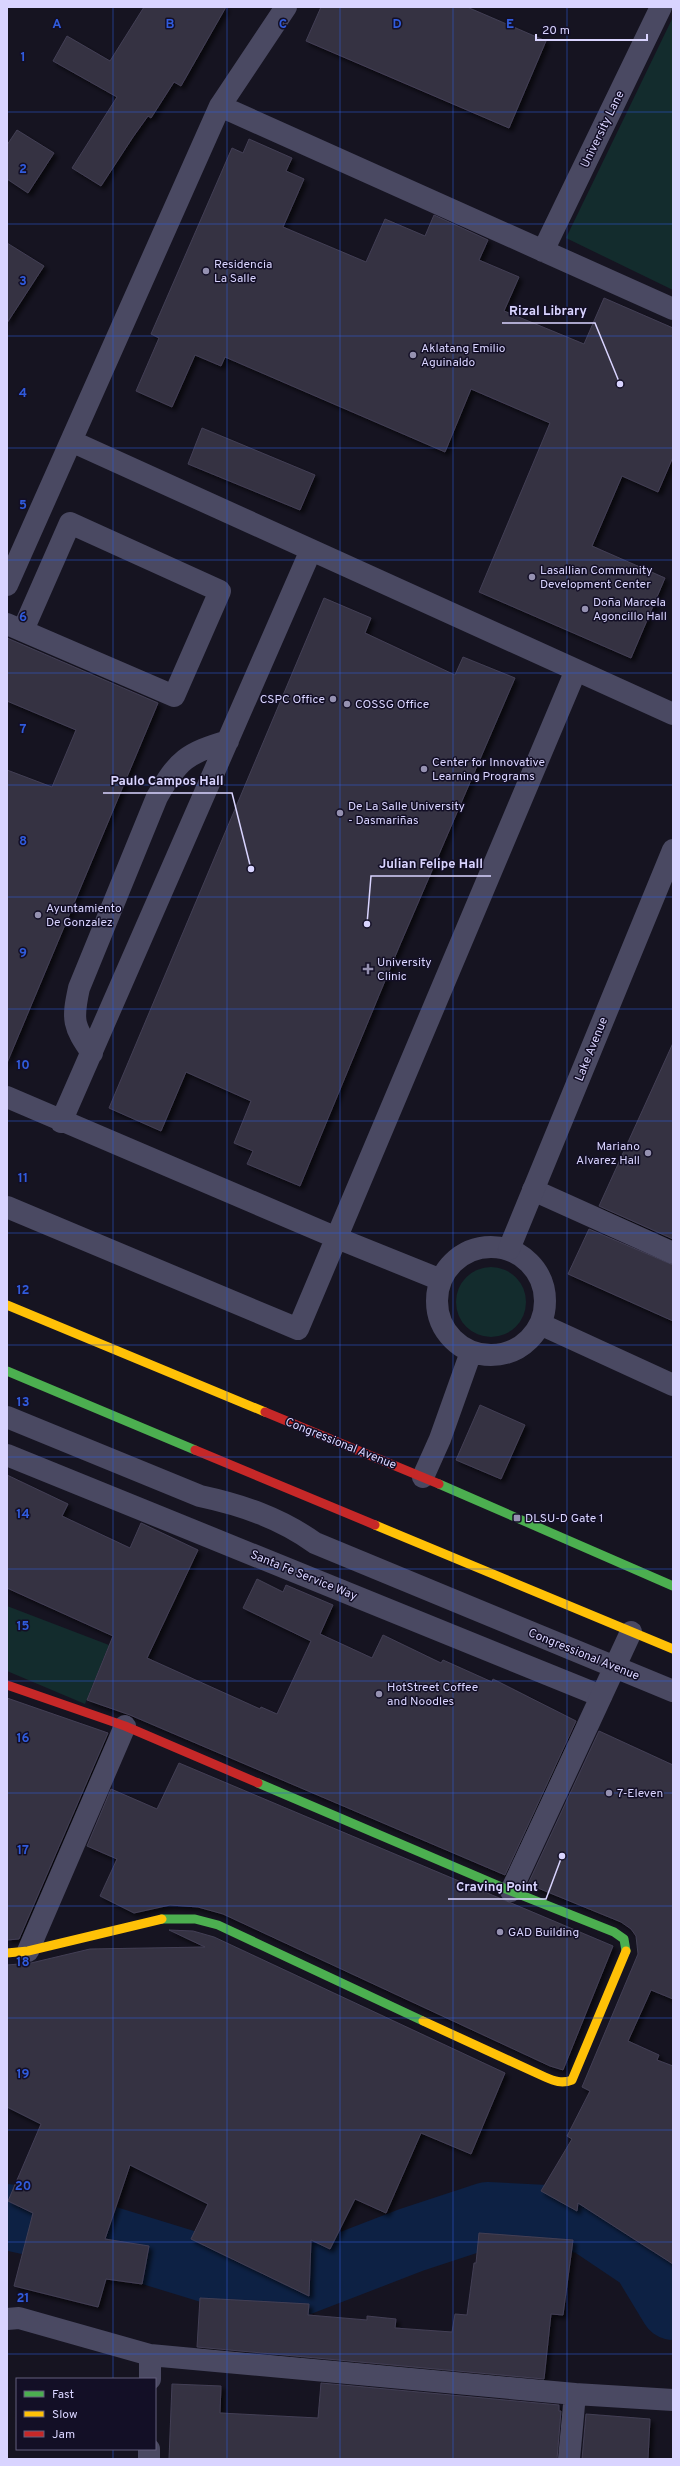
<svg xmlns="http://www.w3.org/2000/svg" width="680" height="2466" font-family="Overpass,sans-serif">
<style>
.green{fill:#132c2d}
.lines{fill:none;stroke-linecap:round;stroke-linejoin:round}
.river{stroke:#0d2144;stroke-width:66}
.building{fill:#343243;stroke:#433f54;filter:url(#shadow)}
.lane{stroke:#4a4962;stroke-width:22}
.street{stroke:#4a4962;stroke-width:22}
.fast{stroke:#4caf50;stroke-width:9}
.slow{stroke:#ffc107;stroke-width:9}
.jam{stroke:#c62828;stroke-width:9}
.grid{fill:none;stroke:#305bdc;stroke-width:1;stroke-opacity:0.55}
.poi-dot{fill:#9591b1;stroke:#130f26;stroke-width:1.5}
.labels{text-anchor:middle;stroke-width:3;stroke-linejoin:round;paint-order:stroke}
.street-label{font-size:12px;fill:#d9d4ff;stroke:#130f26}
.poi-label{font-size:12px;fill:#d9d4ff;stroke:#130f26;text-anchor:start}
.grid-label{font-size:13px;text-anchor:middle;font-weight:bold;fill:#305bdc;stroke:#130f26;stroke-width:3;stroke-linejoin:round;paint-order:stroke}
.leader{fill:none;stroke:#d9d4ff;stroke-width:1.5}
.callout-dot{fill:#d9d4ff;stroke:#130f26;stroke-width:1.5}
.callout-label{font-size:13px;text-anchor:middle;font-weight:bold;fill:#d9d4ff;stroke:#130f26;stroke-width:3;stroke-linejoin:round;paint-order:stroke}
</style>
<defs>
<filter id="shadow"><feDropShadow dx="3.5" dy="3.5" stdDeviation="2" flood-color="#0009"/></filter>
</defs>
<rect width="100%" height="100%" fill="#161421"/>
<!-- green -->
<path class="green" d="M673,17V290L566,238Z
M456 1302a35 35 0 1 1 70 0a35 35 0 1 1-70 0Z
M7,1606L109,1645L85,1704L7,1671Z"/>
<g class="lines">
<!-- river -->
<path class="river" d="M7,2217L108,2239L235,2278L297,2284L411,2240L487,2215L586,2220L644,2259L673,2307"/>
</g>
<!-- building -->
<path class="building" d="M144,7H226L181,86L174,82L151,118L148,116L133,137L101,186L72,168L117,97L53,61L67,36L110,61Z
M321,7H467L546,41L509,128L306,41Z
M17,130L54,153L28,193L7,179V145Z
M249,139L292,158L286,171L304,179L283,227L366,262L385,219L425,236L434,215L488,240L479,260L519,277L504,311L584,344L604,298L673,328V457L658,492L622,476L592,546L665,578L631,658L479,592L550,423L471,389L445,452L225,357L221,366L195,355L172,407L136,391L159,338L151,334L232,148L243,153Z
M7,243L44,266L7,323Z
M202,428L315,475L300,510L188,464Z
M324,598L371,618L365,633L455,675L463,657L515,678L399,947L300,1186L247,1164L253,1151L234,1143L251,1101L186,1072L161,1131L109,1108Z
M7,638L158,703L7,1063V770L52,787L76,730L7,701Z
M673,1043V1239L599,1206Z
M589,1229L673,1265V1321L568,1274Z
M480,1405L525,1425L501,1479L456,1460Z
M7,1475L68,1504L62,1516L130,1548L141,1523L198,1550L147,1658L260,1709L261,1707L277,1714L311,1641L243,1608L257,1579L283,1592L286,1585L333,1605L320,1634L372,1658L383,1635L441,1663L443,1660L492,1682L493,1679L576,1721L505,1875L130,1715L87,1700L113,1636L7,1588Z
M7,1698L108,1733L19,1939L7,1940Z
M599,1731L673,1765V1999L651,1990L628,2041L659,2055L657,2060L673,2066V2264L578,2203L577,2211L541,2191L572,2139L567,2136L590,2091L582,2087L638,1954L636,1936L631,1929L621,1922L528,1884Z
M179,1763L613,1946L563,2070L550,2066L223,1914L198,1907L170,1905L134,1913L100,1896L117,1859L87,1846L111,1789L157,1809Z
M169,1930L193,1931L214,1937L505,2073L471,2154L421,2133L386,2213L355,2199L330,2249L311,2240L309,2296L191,2239L208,2204L130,2165L105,2239L149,2246L142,2284L106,2279L98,2307L14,2286L33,2213L8,2201L41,2124L7,2107V1965L31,1963L90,1949L205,1947Z
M479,2233L573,2240L563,2315L551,2314L544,2379L197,2347L200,2298L309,2304L308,2315L367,2320V2316L396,2319L395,2328L452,2332L455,2314L467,2315L474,2263H476Z
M321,2383L559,2405V2411H561L557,2459H169L172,2384L221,2386L220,2413L318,2418Z
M586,2414L650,2419L648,2459H582Z"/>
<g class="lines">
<!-- lane -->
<path class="lane" d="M220,106L673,309
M543,251L661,7
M71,441L673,714
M7,585L220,106L286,7
M7,624L174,696L220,591L70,523L23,630
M92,1053C73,1026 72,1020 79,988L157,797C178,760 187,753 228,741
M7,1097L337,1238L441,1280
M61,1122L311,550
M533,1190L673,1253
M7,1207L298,1329L576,670
M437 1301a54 54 0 1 1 108 0a54 54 0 1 1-108 0Z
M540,1324L673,1385
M7,1455L601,1696
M423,1477L440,1439L471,1352"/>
<!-- street -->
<path class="street" d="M509,1249L673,850
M7,1417L200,1496C242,1505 280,1518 315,1543L673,1691
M511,1891L631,1632
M28,1951L125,1726
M7,2319L19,2318L150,2355L575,2394L569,2459
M150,2379V2355
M575,2394L673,2400
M149,2459V2449"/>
<!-- fast -->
<path class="fast" d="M7,1371L195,1450
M439,1484L673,1586
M258,1783L511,1891L614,1932L624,1939L626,1951
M162,1919H195L218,1925L423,2021"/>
<!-- slow -->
<path class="slow" d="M7,1305L265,1412
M375,1525L673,1649
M7,1953L28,1951L162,1919
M423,2021L545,2077C554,2081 562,2084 572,2080L626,1951"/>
<!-- jam -->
<path class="jam" d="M265,1412L439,1484
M195,1450L375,1525
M7,1685L125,1726L258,1783"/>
</g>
<!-- grid -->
<path class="grid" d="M113,7V2379M227,7V2459M340,7V2459M453,7V2459M567,7V2459M7,112H673M7,224H673M7,336H673M7,448H673M7,560H673M7,673H673M7,785H673M7,897H673M7,1009H673M7,1121H673M7,1233H673M7,1345H673M7,1457H673M7,1569H673M7,1681H673M7,1793H673M7,1906H673M7,2018H673M7,2130H673M7,2242H673M7,2354H673M113,2449V2459"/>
<!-- markers -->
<g class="poi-dot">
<circle cx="206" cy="271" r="4"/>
<circle cx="413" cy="355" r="4"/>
<circle cx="532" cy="577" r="4"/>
<circle cx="585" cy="609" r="4"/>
<circle cx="333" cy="699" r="4"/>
<circle cx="347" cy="704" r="4"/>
<circle cx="424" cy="769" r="4"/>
<circle cx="340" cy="813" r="4"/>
<circle cx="38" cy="915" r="4"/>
<path d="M366 963h4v4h4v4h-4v4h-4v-4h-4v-4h4z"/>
<circle cx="648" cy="1153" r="4"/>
<rect x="513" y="1514" width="8" height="8" rx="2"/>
<circle cx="379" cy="1694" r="4"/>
<circle cx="609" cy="1793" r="4"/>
<circle cx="500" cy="1932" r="4"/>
</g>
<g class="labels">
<!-- street labels -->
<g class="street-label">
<text transform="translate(602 129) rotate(-64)" y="4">University Lane</text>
<text transform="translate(591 1049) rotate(-68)" y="4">Lake Avenue</text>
<text transform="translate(341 1443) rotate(22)" y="4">Congressional Avenue</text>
<text transform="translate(304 1575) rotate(22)" y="4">Santa Fe Service Way</text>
<text transform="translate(584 1654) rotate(22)" y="4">Congressional Avenue</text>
</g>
<!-- poi labels -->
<g class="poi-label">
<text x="214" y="268">Residencia<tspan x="214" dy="14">La Salle</tspan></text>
<text x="421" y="352">Aklatang Emilio<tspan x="421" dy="14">Aguinaldo</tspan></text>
<text x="540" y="574">Lasallian Community<tspan x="540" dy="14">Development Center</tspan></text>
<text x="593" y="606">Doña Marcela<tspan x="593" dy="14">Agoncillo Hall</tspan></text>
<text x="325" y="703" text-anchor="end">CSPC Office</text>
<text x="355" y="708">COSSG Office</text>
<text x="432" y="766">Center for Innovative<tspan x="432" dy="14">Learning Programs</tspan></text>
<text x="348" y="810">De La Salle University<tspan x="348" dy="14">- Dasmariñas</tspan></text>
<text x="46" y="912">Ayuntamiento<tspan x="46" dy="14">De Gonzalez</tspan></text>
<text x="377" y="966">University<tspan x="377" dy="14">Clinic</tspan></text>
<text x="640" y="1150" text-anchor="end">Mariano<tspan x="640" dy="14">Alvarez Hall</tspan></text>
<text x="525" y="1522">DLSU-D Gate 1</text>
<text x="387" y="1691">HotStreet Coffee<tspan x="387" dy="14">and Noodles</tspan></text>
<text x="617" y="1797">7-Eleven</text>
<text x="508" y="1936">GAD Building</text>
</g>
</g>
<g class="grid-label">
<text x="57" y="28">A</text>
<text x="170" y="28">B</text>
<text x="283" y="28">C</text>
<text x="397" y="28">D</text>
<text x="510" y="28">E</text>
<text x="23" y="61">1</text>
<text x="23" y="173">2</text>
<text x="23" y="285">3</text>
<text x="23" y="397">4</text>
<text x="23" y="509">5</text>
<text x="23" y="621">6</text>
<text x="23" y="733">7</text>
<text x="23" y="845">8</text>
<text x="23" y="957">9</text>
<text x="23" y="1069">10</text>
<text x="23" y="1182">11</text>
<text x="23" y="1294">12</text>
<text x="23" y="1406">13</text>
<text x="23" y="1518">14</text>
<text x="23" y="1630">15</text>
<text x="23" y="1742">16</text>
<text x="23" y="1854">17</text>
<text x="23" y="1966">18</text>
<text x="23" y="2078">19</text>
<text x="23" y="2190">20</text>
<text x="23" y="2302">21</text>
</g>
<!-- callouts -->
<path class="leader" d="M620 384L595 323H502M251 869L232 793H103M367 924L371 876H491M562 1856L546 1899H448"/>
<g class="callout-dot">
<circle cx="620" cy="384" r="4"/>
<circle cx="251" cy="869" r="4"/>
<circle cx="367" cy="924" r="4"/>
<circle cx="562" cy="1856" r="4"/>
</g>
<g class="callout-label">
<text x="548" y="315">Rizal Library</text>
<text x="167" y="785">Paulo Campos Hall</text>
<text x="431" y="868">Julian Felipe Hall</text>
<text x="497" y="1891">Craving Point</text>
</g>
<!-- border -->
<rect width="680" height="2466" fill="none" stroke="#d9d4ff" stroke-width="16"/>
<!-- legend -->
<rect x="16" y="2378" width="140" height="72" fill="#130f26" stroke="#625e7d"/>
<rect x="24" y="2391" width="20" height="6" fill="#4caf50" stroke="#625e7d"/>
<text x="52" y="2398" font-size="12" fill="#d9d4ff">Fast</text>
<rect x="24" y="2411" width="20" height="6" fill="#ffc107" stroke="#625e7d"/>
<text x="52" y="2418" font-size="12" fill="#d9d4ff">Slow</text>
<rect x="24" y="2431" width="20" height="6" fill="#c62828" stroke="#625e7d"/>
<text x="52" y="2438" font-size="12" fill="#d9d4ff">Jam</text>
<!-- scale -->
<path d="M536 34v6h111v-6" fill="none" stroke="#d9d4ff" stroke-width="2"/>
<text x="542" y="34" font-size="12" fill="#d9d4ff" stroke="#130f26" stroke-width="3" paint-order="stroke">20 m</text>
</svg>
